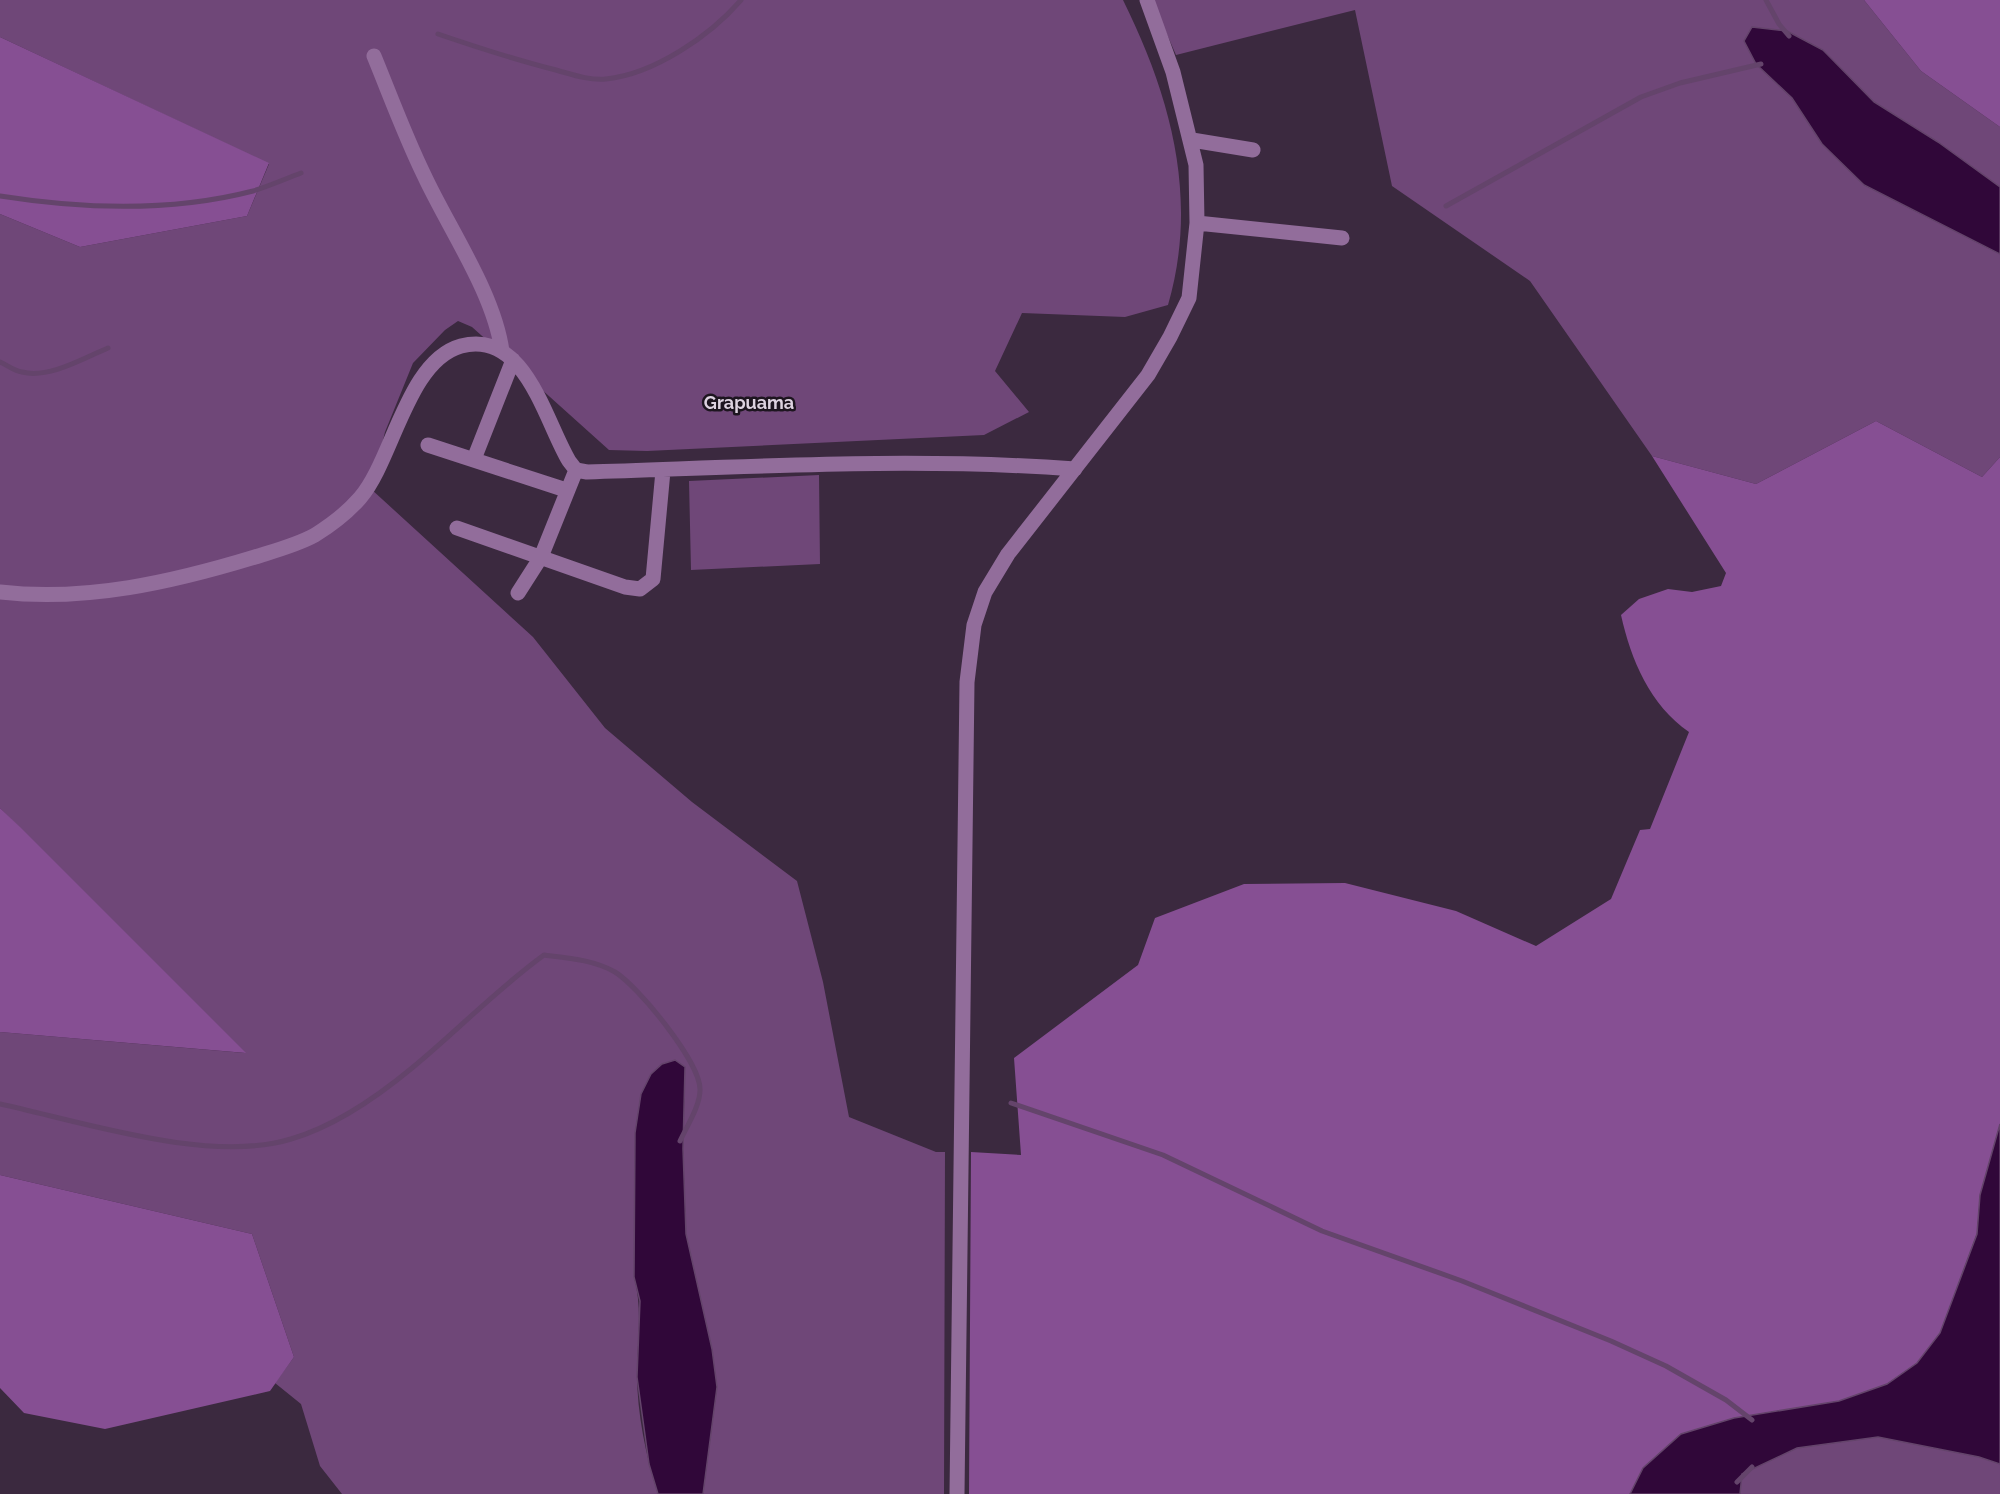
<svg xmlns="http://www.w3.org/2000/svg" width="2000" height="1494" font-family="Raleway,sans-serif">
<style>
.green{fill:#6f4778}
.forest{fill:#864f93}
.water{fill:#300739;stroke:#64446b;stroke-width:1.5}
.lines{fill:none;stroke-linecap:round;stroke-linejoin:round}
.stream{stroke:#64446b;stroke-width:5}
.minor{stroke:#926d9b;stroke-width:15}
.labels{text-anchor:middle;stroke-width:5;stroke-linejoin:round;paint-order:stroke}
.quarter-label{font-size:18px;font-weight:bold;fill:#ddd2e0;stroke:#1d151f}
</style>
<rect width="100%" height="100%" fill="#3b293f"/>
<!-- green -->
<path class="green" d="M0,0H1123C1171,97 1199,198 1168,305L1125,317L1022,313L995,371L1029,412L984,435L647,451L609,450L472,327L458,321L445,330L413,363L385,432L371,489L533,637L605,728L692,802L797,881L823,982L849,1117L936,1152H945L944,1494H703L717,1387L686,1234L683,1149L685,1068L662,1064L651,1074L641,1094L634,1277C643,1310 637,1341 637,1374C637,1413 646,1457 658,1494H342L320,1466L301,1404L275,1383L294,1357L252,1234L0,1175V1032L245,1053L0,808V214L80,247L247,216L269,164L0,37Z
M1152,0H1864L1921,71L2000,127V187L1938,142L1874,102L1823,50L1787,31L1756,64L1792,98L1822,144L1864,185L2000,254V457L1982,477L1876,421L1756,484L1652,456L1530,281L1392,186L1355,10L1176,55Z
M819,475L820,564L691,570L689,481Z
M1878,1437L1979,1457L2000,1464V1494H1740L1742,1474L1797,1448Z"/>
<!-- forest -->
<path class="forest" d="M1864,0H2000V127L1921,71Z
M0,37L269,163L247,216L80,247L0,214Z
M1876,421L1982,477L2000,457V1124L1980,1195L1977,1233L1940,1334L1917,1363L1887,1384L1839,1401L1734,1418L1681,1434L1643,1468L1630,1494H969L971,1152L1021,1155L1014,1058L1138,965L1155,918L1244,884L1345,883L1456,911L1536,946L1611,899L1640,830L1650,829L1689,732C1650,705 1631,660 1621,615L1639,599L1668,589L1692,592L1721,586L1726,573L1652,456L1756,484Z
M0,808L20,827L246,1053L0,1032Z
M0,1175L252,1234L294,1357L270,1391L105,1429L24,1413L0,1388Z"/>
<!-- water -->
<path class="water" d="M1752,27L1787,31L1823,50L1874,102L1938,142L2000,187V254L1864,185L1822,144L1792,98L1756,64L1744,41Z
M675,1060L685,1067L683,1149L686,1234L712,1349L717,1387L703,1494H658L649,1464L637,1377L640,1301L634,1277L635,1133L641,1094L651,1074L662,1064Z
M2000,1124V1464L1979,1457L1878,1437L1797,1448L1742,1474L1740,1494H1630L1643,1468L1681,1434L1734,1418L1839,1401L1887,1384L1917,1363L1940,1333L1977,1234L1980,1195Z"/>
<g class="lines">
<!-- stream -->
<path class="stream" d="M1766,0L1779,24L1789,36
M438,34C476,47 513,59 552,69C568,73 588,81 606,79C654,74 710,36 741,0
M0,196C82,209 172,212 253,191C269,186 285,179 301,173
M1446,206L1641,97L1680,83L1761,64
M0,362C7,365 14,371 22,372C49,379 84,358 108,348
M1011,1103L1163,1155L1322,1231L1462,1281L1611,1341L1666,1366L1726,1400L1752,1420
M0,1104C83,1122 210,1164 291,1139C336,1126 377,1097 412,1068C457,1031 497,989 544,955C568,958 594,960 615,972C638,986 701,1063 700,1090C700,1106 687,1126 680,1141
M1737,1482L1752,1467"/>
<!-- minor -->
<path class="minor" d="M374,56C390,95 405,136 424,175C449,229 494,293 502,351
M1192,140L1253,150
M1197,223L1342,238
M428,445L566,490
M474,459L513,360
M457,528L625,587L640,589L653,579L663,471
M0,592C86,602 173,582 255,557C274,551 297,545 315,535C331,525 347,513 360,498C393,460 407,361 461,346C525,329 545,421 569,461L576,470L587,472C750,467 913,457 1075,469
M518,593L541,557L576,470
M957,1494L967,682L974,625L985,592L1008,554L1148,375L1170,337L1189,298L1197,223L1196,165L1173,72L1147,0"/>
</g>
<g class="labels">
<!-- quarter labels -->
<g class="quarter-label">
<text x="749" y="409">Grapuama</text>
</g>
</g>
</svg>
